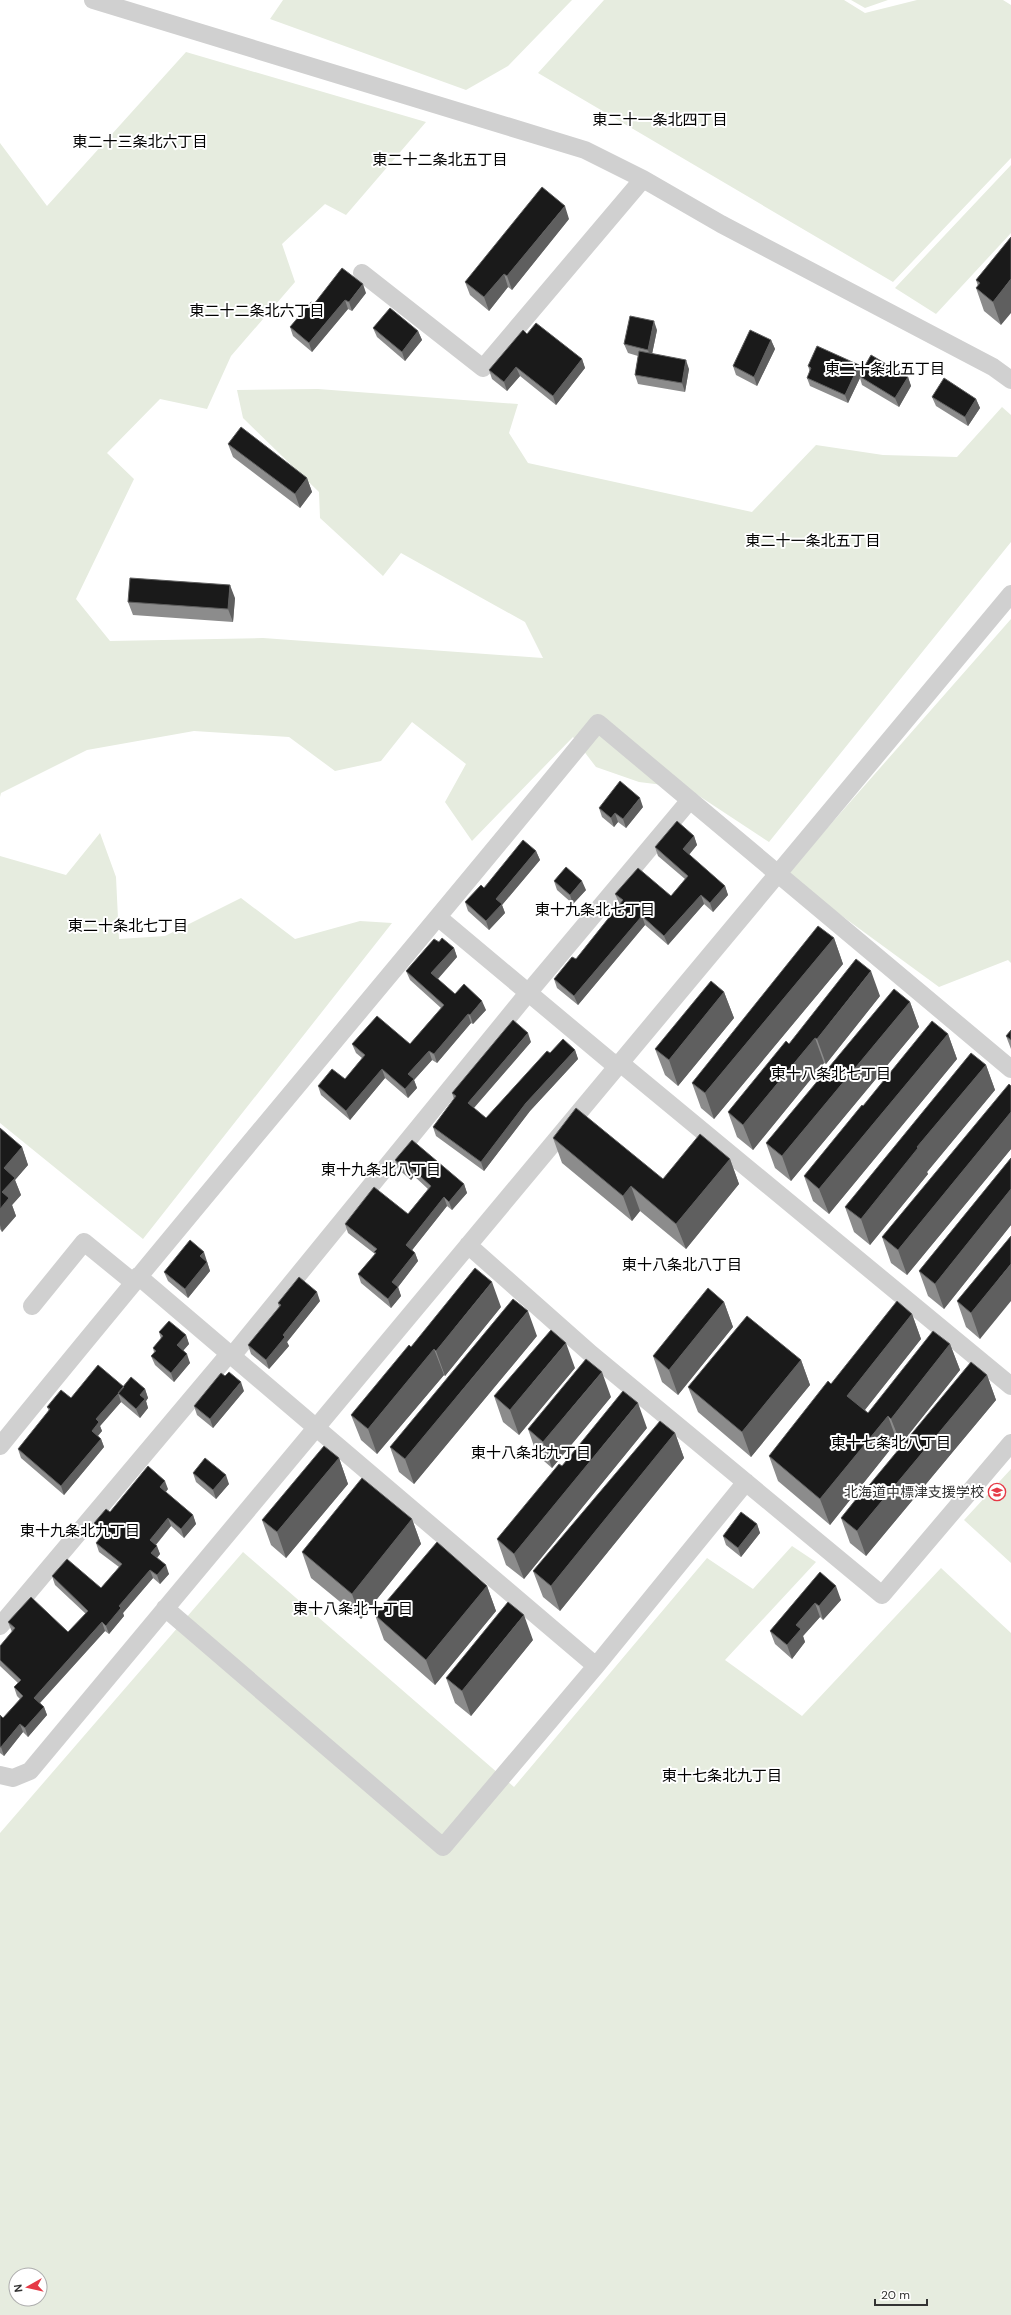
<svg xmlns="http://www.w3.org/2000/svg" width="1011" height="2315" font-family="'DM Sans','Noto Sans JP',sans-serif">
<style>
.green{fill:#e6ecdf;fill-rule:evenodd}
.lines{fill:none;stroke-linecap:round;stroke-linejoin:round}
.minor{stroke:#d0d0d0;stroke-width:18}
.wall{fill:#8c8c8c}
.shaded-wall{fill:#5f5f5f}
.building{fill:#1a1a1a;stroke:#5f5f5f}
.labels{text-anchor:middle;stroke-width:4;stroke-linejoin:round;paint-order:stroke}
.poi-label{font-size:14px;fill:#333;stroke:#fff;text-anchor:end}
.neighbourhood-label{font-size:15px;fill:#000;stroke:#fff}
</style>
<rect width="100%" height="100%" fill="#fff"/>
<!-- green -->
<path class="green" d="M283,0H572L508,66L466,90L270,19Z
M604,0H844L865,13L917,0H1003L1011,5V158L893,282L538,73Z
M851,0H888L865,8Z
M186,52L426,122L346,215L325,204L282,244L295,282L231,356L207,409L160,399L107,453L134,479L76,599L110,641L263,638L543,658L525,622L401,553L383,576L320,518L319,492L243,418L237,390L318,389L518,404L509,433L528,463L752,512L816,445L883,455L957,457L1002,407L1011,415V542L769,842L687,788L639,782L596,767L573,737L472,841L445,802L466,764L412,722L381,761L335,771L289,737L194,731L87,750L1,793L0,797V143L47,206Z
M1011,165V233L936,314L895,288Z
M1011,619V963L1008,960L939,987L786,875Z
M100,833L116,877L119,939L165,936L241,898L295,939L360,921L392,923L143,1239L0,1123V856L66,875Z
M1011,1469V1563L964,1520Z
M792,1546L816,1562L725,1660L802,1716L941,1568L1011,1633V2315H0V1833L243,1552L514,1787L707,1558L753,1589ZM16,2275H40V2299H16Z"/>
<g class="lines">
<!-- minor -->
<path class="minor" d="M93,0L585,150L643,179L721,224L993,367L1011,380
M362,273L483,368L643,179
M439,918L616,1066
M619,1062L1011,1386
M468,1245L591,1354L882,1595L1011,1443
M138,1276L596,1666
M32,1306L84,1242L133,1282
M232,1356L528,993L690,800
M0,1446C197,1203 400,965 598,723L1011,1069
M165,1608L443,1847L596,1666L746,1482
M0,1626L229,1354
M0,1775L13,1778L30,1771L1011,594"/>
</g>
<!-- wall -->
<path class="wall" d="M569,219L512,290L508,287L489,311L470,295L465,282Z
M1011,237L1001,325L984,311L976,288L978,286L976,280Z
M366,293L352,311L348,309L312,352L293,336L290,327L314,304Z
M373,328L418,331L422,340L405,361L377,337Z
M657,330L652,354L689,369L685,392L638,384L635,375L638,356L628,353L624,344Z
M527,334L582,359L585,368L556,405L520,376L507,391L492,379L489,370Z
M771,340L775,349L757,386L736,375L733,366Z
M808,366L908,377L911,386L899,407L862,385L860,378L848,403L810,386L807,378L810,372Z
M932,397L976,399L980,408L968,426L936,406Z
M228,444L307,478L312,492L300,508L233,457Z
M235,598L233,622L133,615L128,602Z
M643,807L626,828L618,822L614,827L602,817L599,808Z
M694,836L697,845L689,855L725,886L728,895L713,912L704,904L668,945L645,925L578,1005L557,988L554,979L576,959L620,904L619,903L615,894L671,896L685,879L658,856L655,847Z
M536,851L540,860L502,905L505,913L489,930L468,911L465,902L484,888Z
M554,881L586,890L573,904L557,890Z
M834,938L843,964L714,1119L701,1108L692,1083Z
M439,942L454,948L457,957L438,979L455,994L486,1010L473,1024L471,1023L437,1063L432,1060L414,1080L417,1088L408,1098L385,1078L350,1120L321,1095L318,1086L345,1079L362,1058L356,1053L352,1044H410L441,1008L410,980L406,971Z
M724,992L734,1018L678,1086L665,1075L655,1049Z
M880,996L826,1064L824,1063L753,1150L737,1137L728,1112L789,1044Z
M910,1002L919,1027L791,1181L775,1168L766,1143Z
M1011,1030V1049L1006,1036Z
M948,1034L957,1059L829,1214L813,1201L804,1176L863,1106Z
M531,1042L474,1108L486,1118L550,1053L575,1050L578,1059L530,1111L484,1171L436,1136L433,1127L454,1099L452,1093Z
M986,1065L995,1090L927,1172L928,1174L870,1245L854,1232L845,1207Z
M1011,1086V1149L907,1275L891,1263L882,1237Z
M0,1128L22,1147L28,1165L15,1180L21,1195L12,1205L16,1216L2,1232L0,1229Z
M553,1138L663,1179L730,1159L739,1184L686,1249L640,1211L632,1221L562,1163Z
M1011,1158V1225L944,1309L928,1296L919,1271Z
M395,1160L464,1184L467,1193L452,1210L447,1206L412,1250L415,1253L418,1261L398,1287L401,1296L391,1308L361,1283L358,1274L375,1254L348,1233L345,1224L408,1214L428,1189L414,1176L411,1180L398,1169Z
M1011,1236L980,1339L966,1327L957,1301Z
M207,1261V1262L210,1271L188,1298L168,1281L164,1272Z
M320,1301L287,1342L289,1346L269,1369L251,1354L248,1345L279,1307L278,1303Z
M724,1302L733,1327L678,1395L662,1382L653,1356Z
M501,1307L445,1376L444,1375L377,1454L361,1440L351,1415L411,1347Z
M912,1314L921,1339L865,1410L868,1413L950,1344L960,1370L901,1444L897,1441L830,1525L778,1481L769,1456L831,1384Z
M159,1332L186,1335L189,1344L183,1351L190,1363L174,1382L155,1365L151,1356L154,1352L153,1348L161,1339Z
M537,1336L414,1484L399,1472L390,1447Z
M801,1360L810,1385L751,1457L698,1412L688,1387Z
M575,1368L519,1435L503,1422L494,1396Z
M987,1375L996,1400L866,1556L850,1543L841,1518L866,1489Z
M124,1387L145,1389L148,1398L146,1401L148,1408L140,1418L121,1402L100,1426L102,1431L98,1436L101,1439L104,1447L64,1495L21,1458L18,1449L49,1411L47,1407L71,1398Z
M244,1391L213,1428L197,1415L194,1406Z
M611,1397L552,1468L537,1455L528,1429Z
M647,1428L524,1579L506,1565L497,1539L562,1466Z
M675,1433L684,1458L560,1611L543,1597L533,1571Z
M339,1458L348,1484L286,1558L271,1545L262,1520Z
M193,1473L229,1484L216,1499L196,1482Z
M168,1489L166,1492L193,1515L196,1524L184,1538L171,1526L156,1545L160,1554L157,1558L169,1574L160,1584L153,1578L123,1613L124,1616L109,1634L105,1631L40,1703L44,1707L47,1715L28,1737L23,1732L4,1756L0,1753V1715L3,1718L20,1699L17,1696L14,1687L18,1683L0,1666V1646L12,1632L8,1622L68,1632L86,1614L55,1585L52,1576L101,1588L119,1567L99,1552L96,1543L102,1536L97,1531L94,1523L110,1512Z
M412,1519L421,1544L361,1619L311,1578L302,1552Z
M757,1524L760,1533L741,1557L726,1545L723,1536Z
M820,1572L841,1600L823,1620L820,1617L803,1636L805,1642L792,1659L775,1644L770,1631Z
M487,1586L496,1611L435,1685L384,1640L375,1615Z
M533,1640L471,1716L455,1703L446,1678Z"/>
<!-- shaded-wall -->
<path class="shaded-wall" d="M565,206L569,219L512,290L507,276Z
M504,274L508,287L489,311L484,297Z
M1011,279V313L1001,325L993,302Z
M363,284L366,293L352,311L349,302Z
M345,300L348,309L312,352L309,343Z
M654,321L657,330L651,359L648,350Z
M418,331L422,340L405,361L402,352Z
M771,340L775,349L757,386L754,377Z
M582,359L585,368L556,405L553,396Z
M686,360L689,369L685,392L682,383Z
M859,365L862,373L859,376L860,378L848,403L845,395Z
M516,367L520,376L507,391L504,382Z
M908,377L911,386L899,407L895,398Z
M976,399L980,408L968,426L965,417Z
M307,478L312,492L300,508L295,494Z
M230,585L235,598L233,622L228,609Z
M640,798L643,807L626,828L623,819Z
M615,813L618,822L614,827L611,818Z
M694,836L697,845L686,858L683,849Z
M536,851L540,860L502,905L505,913L489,930L486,921L496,899Z
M582,881L586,890L573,904L570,895Z
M725,886L728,895L713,912L710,903Z
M701,895L704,904L668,945L664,936Z
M642,916L645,925L578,1005L574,996Z
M834,938L843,964L714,1119L705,1093Z
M454,948L457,957L435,982L431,973Z
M871,971L880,996L826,1064L817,1039Z
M724,992L734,1018L678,1086L669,1060Z
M482,1001L486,1010L473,1024L470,1015Z
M910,1002L919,1027L791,1181L782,1156Z
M468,1014L471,1023L437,1063L434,1054Z
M528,1033L531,1042L471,1111L468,1103Z
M948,1034L957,1059L829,1214L819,1189Z
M815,1038L824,1063L753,1150L743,1125Z
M575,1050L578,1059L530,1111L484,1171L481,1162L526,1103Z
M429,1051L432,1060L414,1080L417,1088L408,1098L405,1089L408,1074Z
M986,1065L995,1090L927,1172L928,1174L870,1245L861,1219L917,1147Z
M382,1069L385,1078L350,1120L346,1111Z
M1011,1112V1149L907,1275L898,1250Z
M22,1147L28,1165L15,1180L21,1195L12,1205L16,1216L2,1232L0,1225V1209L2,1192L4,1168Z
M730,1159L739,1184L686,1249L676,1224Z
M411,1168L414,1176L411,1180L408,1171Z
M464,1184L467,1193L452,1210L449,1202Z
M631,1186L640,1211L632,1221L623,1196Z
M1011,1189V1225L944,1309L935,1284Z
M444,1197L447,1206L409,1254L406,1245Z
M204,1252L210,1271L188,1298L185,1289L200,1256Z
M415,1253L418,1261L395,1291L392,1282Z
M1011,1264V1301L980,1339L971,1313Z
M492,1282L501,1307L445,1376L436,1351Z
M398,1287L401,1296L391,1308L388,1299Z
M317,1292L320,1301L287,1342L289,1346L269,1369L266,1360L283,1335Z
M724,1302L733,1327L678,1395L669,1370Z
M528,1311L537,1336L414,1484L405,1459Z
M912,1314L921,1339L856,1421L847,1396Z
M186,1335L189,1344L180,1354L177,1345Z
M566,1343L575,1368L519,1435L510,1410Z
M950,1344L960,1370L901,1444L891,1419Z
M434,1349L444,1375L377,1454L368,1429Z
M187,1354L190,1363L174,1382L171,1373Z
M801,1360L810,1385L751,1457L742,1432Z
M602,1372L611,1397L552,1468L543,1442Z
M987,1375L996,1400L866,1556L857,1531Z
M241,1382L244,1391L213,1428L210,1419Z
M145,1389L148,1398L146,1401L148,1408L140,1418L136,1409L140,1395Z
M118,1393L121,1402L100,1426L102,1431L95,1439L92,1431L96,1419Z
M638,1403L647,1428L524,1579L514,1554Z
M888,1416L897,1441L830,1525L820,1499Z
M675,1433L684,1458L560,1611L551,1586Z
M101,1439L104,1447L64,1495L61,1486Z
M339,1458L348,1484L286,1558L277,1532Z
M226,1475L229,1484L216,1499L213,1490Z
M165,1481L168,1489L163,1495L160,1487Z
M193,1515L196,1524L184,1538L181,1529Z
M168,1518L171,1526L153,1548L150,1540Z
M412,1519L421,1544L361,1619L352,1594Z
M757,1524L760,1533L741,1557L738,1548Z
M157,1546L160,1554L154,1561L151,1553Z
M166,1565L169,1574L160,1584L157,1575Z
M150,1570L153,1578L123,1613L124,1616L109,1634L106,1626L119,1606Z
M487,1586L496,1611L435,1685L426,1660Z
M836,1586L841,1600L823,1620L819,1606Z
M815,1603L820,1617L803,1636L805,1642L792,1659L787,1645L796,1625Z
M524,1615L533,1640L471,1716L462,1691Z
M102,1622L105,1631L37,1706L34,1698Z
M44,1707L47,1715L28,1737L25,1728Z
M20,1724L23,1732L4,1756L1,1747Z"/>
<!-- building -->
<path class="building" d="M542,187L565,206L507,276L504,274L484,297L465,282Z
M1011,237V279L993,302L976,288L980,283L976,280Z
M342,268L363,284L349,302L345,300L309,343L290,327L311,302L314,304Z
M390,308L418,331L402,352L373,328Z
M630,316L654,321L648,350L624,344Z
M536,323L582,359L553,396L516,367L504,382L489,370L523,330L527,334Z
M750,330L771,340L754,377L733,366Z
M817,346L859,365L845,395L807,378L811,368L808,366Z
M639,351L686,360L682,383L635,375Z
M871,355L908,377L895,398L859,376Z
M944,378L976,399L965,417L932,397Z
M241,427L307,478L295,494L228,444Z
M130,578L230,585L228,609L128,602Z
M620,781L640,798L623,819L615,813L611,818L599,808Z
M677,821L694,836L683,849L725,886L710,903L701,895L664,936L642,916L574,996L554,979L572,957L576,959L623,900L615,894L638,868L671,896L688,876L655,847Z
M523,840L536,851L496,899L502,904L486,921L465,902L481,885L484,888Z
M566,867L582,881L570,895L554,881Z
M818,926L834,938L705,1093L692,1083Z
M442,938L454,948L431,973L455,994L464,984L482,1001L470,1015L468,1014L434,1054L429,1051L408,1074L414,1079L405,1089L382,1069L346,1111L318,1086L332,1069L345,1079L365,1055L352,1044L377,1016L410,1044L444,1005L406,971L434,939L439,942Z
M856,959L871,971L817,1039L815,1038L743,1125L728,1112L786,1041L789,1044Z
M711,981L724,992L669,1060L655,1049Z
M894,989L910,1002L782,1156L766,1143Z
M513,1020L528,1033L468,1103L486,1118L547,1051L550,1053L563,1039L575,1050L526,1103L481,1162L433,1127L456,1096L452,1093Z
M932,1021L948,1034L819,1189L804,1176L862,1105L863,1106Z
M1011,1030V1040L1006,1036Z
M971,1053L986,1065L917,1147L918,1148L861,1219L845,1207Z
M1009,1084L1011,1086V1112L898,1250L882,1237Z
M576,1108L663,1179L700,1134L730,1159L676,1224L631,1186L623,1196L553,1138Z
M0,1128L22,1147L4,1168L15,1178L2,1192L9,1198L0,1209Z
M412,1140L464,1184L449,1202L444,1197L406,1245L415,1253L392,1282L398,1287L388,1299L358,1274L376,1253L374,1252L377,1249L345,1224L374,1187L408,1214L431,1186L411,1168L408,1171L395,1160Z
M1011,1158V1189L935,1284L919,1271Z
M1011,1236V1264L971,1313L957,1301Z
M190,1240L204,1252L200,1256L207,1262L185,1289L164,1272Z
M475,1268L492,1282L436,1351L434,1349L368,1429L351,1415L409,1345L411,1347Z
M299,1277L317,1292L283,1335L285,1337L266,1360L248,1345L281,1305L278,1303Z
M708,1288L724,1302L669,1370L653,1356Z
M513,1299L528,1311L405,1459L390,1447Z
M897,1301L912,1314L847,1396L868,1413L933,1331L950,1344L891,1419L888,1416L820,1499L769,1456L828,1381L831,1384Z
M747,1316L801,1360L742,1432L688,1387Z
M169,1321L186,1335L177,1345L187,1354L171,1373L151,1356L156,1351L153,1348L163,1336L159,1332Z
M551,1330L566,1343L510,1410L494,1396Z
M586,1359L602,1372L543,1442L528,1429Z
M971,1362L987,1375L857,1531L841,1518L865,1488L866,1489Z
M98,1365L124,1387L96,1419L99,1422L92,1431L101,1439L61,1486L18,1449L50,1409L47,1407L61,1390L71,1398Z
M229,1372L241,1382L210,1419L194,1406L221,1373L225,1376Z
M131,1377L145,1389L140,1395L145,1399L136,1409L118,1393Z
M623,1391L638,1403L514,1554L497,1539L559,1464L562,1466Z
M660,1421L675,1433L551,1586L533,1571Z
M324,1446L339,1458L277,1532L262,1520Z
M205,1458L226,1475L213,1490L193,1473Z
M148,1466L165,1481L160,1487L193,1515L181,1529L168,1518L150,1540L157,1546L151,1553L166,1565L157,1575L150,1570L119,1606L121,1608L106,1626L102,1622L34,1698L44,1707L25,1728L20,1724L1,1747H0V1715L3,1718L23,1696L14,1687L21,1680L0,1660V1646L15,1628L8,1622L31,1597L68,1632L88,1611L52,1576L67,1559L101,1588L122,1564L96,1543L105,1532L94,1523L106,1509L110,1512Z
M362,1478L412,1519L352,1594L302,1552Z
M741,1512L757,1524L738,1548L723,1536Z
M437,1542L487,1586L426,1660L375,1615Z
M820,1572L836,1586L819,1606L815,1603L796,1625L801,1629L787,1645L770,1631Z
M508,1602L524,1615L462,1691L446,1678Z"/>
<!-- icons -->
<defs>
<symbol id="school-ring" viewBox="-11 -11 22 22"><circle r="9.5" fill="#fff" stroke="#e63946" stroke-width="1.5"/><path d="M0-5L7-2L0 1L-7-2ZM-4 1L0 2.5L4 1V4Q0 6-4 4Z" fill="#e63946"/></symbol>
</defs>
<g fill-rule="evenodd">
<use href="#school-ring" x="987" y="1482" width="20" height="20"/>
</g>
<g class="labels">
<!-- poi labels -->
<g class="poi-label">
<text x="984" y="1497">北海道中標津支援学校</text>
</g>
<!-- neighbourhood labels -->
<g class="neighbourhood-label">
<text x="660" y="125">東二十一条北四丁目</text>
<text x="140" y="147">東二十三条北六丁目</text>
<text x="440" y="165">東二十二条北五丁目</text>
<text x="257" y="316">東二十二条北六丁目</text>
<text x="885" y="374">東二十条北五丁目</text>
<text x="813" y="546">東二十一条北五丁目</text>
<text x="595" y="915">東十九条北七丁目</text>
<text x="128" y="931">東二十条北七丁目</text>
<text x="831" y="1079">東十八条北七丁目</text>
<text x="381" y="1175">東十九条北八丁目</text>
<text x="682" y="1270">東十八条北八丁目</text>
<text x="891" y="1448">東十七条北八丁目</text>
<text x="531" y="1458">東十八条北九丁目</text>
<text x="80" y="1536">東十九条北九丁目</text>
<text x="353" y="1614">東十八条北十丁目</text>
<text x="722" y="1781">東十七条北九丁目</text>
</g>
</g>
<!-- north arrow -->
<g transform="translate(28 2287) rotate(262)"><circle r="19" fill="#ffffff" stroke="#adadad"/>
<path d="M0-3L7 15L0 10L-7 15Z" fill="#e63946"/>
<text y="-6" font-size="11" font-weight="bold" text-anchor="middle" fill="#333333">N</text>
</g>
<!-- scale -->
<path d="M875 2299v6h52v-6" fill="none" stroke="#333333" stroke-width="2"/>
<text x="881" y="2299" font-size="12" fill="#333333" stroke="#ffffff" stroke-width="3" paint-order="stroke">20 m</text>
</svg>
